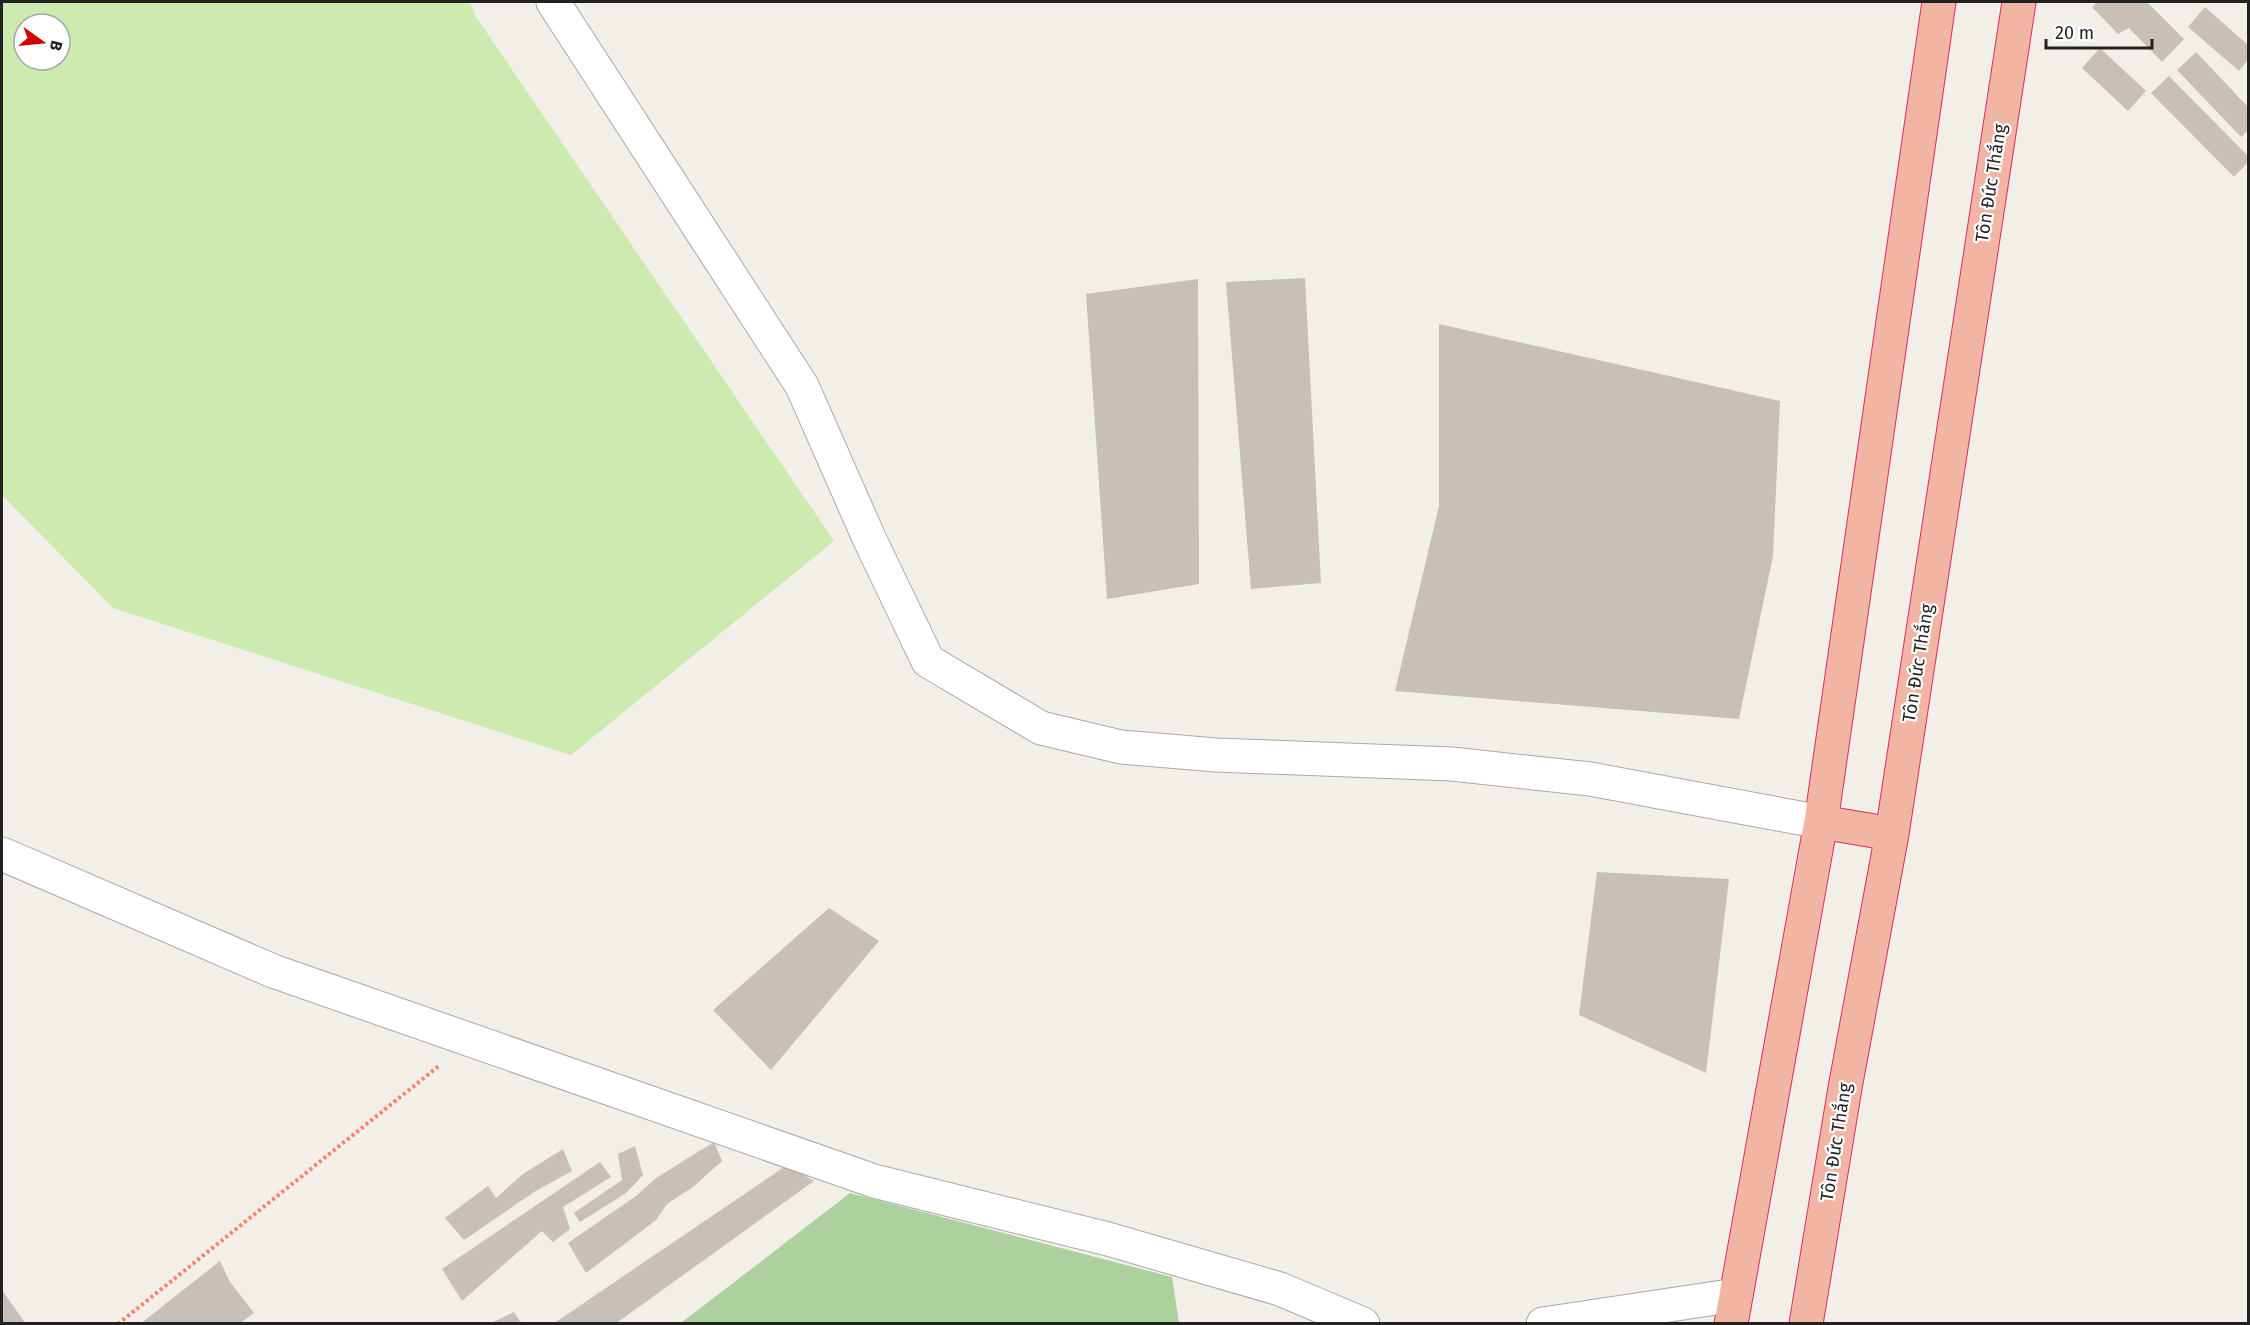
<svg xmlns="http://www.w3.org/2000/svg" width="2250" height="1325" font-family="'Fira Sans',sans-serif">
<style>
.grass{fill:#cdebb0;fill-rule:evenodd}
.forest{fill:#add19e}
.building{fill:#c7bfb8}
.lines{fill:none;stroke-linecap:round;stroke-linejoin:round}
.minor-casing{stroke:#a9a9a9;stroke-width:35}
.trunk-casing{stroke:#dc2a67;stroke-width:35}
.path{stroke:#fa8072;stroke-width:4;stroke-dasharray:3 3;stroke-linecap:butt}
.minor{stroke:#fff;stroke-width:33}
.trunk{stroke:#f2b4a3;stroke-width:33}
.labels{text-anchor:middle;stroke-width:4.5;stroke-linejoin:round;paint-order:stroke}
.street-label{font-size:18px;fill:#222;stroke:#fff}
</style>
<rect width="100%" height="100%" fill="#f2efe9"/>
<!-- grass -->
<path class="grass" d="M2,2H470L476,17L834,541L571,755L113,608L2,495ZM24,24H60V60H24Z"/>
<!-- forest -->
<path class="forest" d="M850,1193L1172,1277L1179,1323H681Z"/>
<!-- building -->
<path class="building" d="M2097,2H2147L2184,39L2162,62L2129,28L2118,34L2092,7Z
M2205,7L2248,45V60L2239,71L2188,27Z
M2100,48L2146,91L2128,111L2082,68Z
M2196,52L2248,107V130L2241,137L2177,70Z
M2169,76L2248,156V162L2234,177L2151,93Z
M1305,278L1321,583L1251,589L1226,282Z
M1198,279L1199,584L1107,599L1086,294Z
M1439,324L1780,401L1773,556L1739,719L1395,691L1439,506Z
M1597,872L1729,879L1706,1073L1579,1015Z
M829,908L879,941L771,1070L713,1010Z
M714,1142L722,1161L693,1187L667,1204L656,1220L586,1273L568,1243L636,1196L656,1178Z
M635,1146L643,1175L626,1193L580,1222L574,1213L622,1180L618,1154Z
M563,1149L572,1171L534,1192L464,1240L445,1218L488,1186L496,1198L523,1174Z
M600,1162L611,1177L563,1207L570,1229L553,1242L542,1231L462,1301L442,1269Z
M787,1165L814,1181L615,1324H553Z
M220,1261L230,1282L254,1313L239,1324H140Z
M2,1290L26,1324H2Z
M514,1312L522,1324H489Z"/>
<g class="lines">
<defs>
<path id="minor" d="M553,2L802,386L869,538L928,661L1041,728L1121,747L1216,755L1452,764L1590,779L1821,822
M2,854L273,971L874,1181L1108,1239L1280,1289L1363,1324
M1543,1324L1736,1295"/>
<path id="trunk" d="M1821,822L1892,834
M1731,1324L1821,822L1939,2
M1806,1324L1845,1088L1892,834L2019,2"/>
</defs>
<!-- minor casing -->
<use href="#minor" class="minor-casing"/>
<!-- trunk casing -->
<use href="#trunk" class="trunk-casing"/>
<!-- path -->
<path class="path" d="M118,1324L440,1065"/>
<!-- minor -->
<use href="#minor" class="minor"/>
<!-- trunk -->
<use href="#trunk" class="trunk"/>
</g>
<g class="labels">
<!-- street labels -->
<g class="street-label">
<text transform="translate(1991 183) rotate(-81)" y="6">Tôn Đức Thắng</text>
<text transform="translate(1918 663) rotate(-81)" y="6">Tôn Đức Thắng</text>
<text transform="translate(1836 1142) rotate(-81)" y="6">Tôn Đức Thắng</text>
</g>
</g>
<!-- border -->
<rect width="2250" height="1325" fill="none" stroke="#222222" stroke-width="6"/>
<!-- north arrow -->
<g transform="translate(42 42) rotate(105)"><circle r="28" fill="#ffffff" stroke="#a7a7a7" stroke-width="1.5"/>
<path d="M0-4.5L10 22L0 15L-10 22Z" fill="#d40000"/>
<text y="-9" font-size="16" font-weight="bold" text-anchor="middle" fill="#222222">B</text>
</g>
<!-- scale -->
<path d="M2046 39v9h106v-9" fill="none" stroke="#222222" stroke-width="3"/>
<text x="2055" y="39" font-size="18" fill="#222222" stroke="#ffffff" stroke-width="4.5" paint-order="stroke">20 m</text>
</svg>
